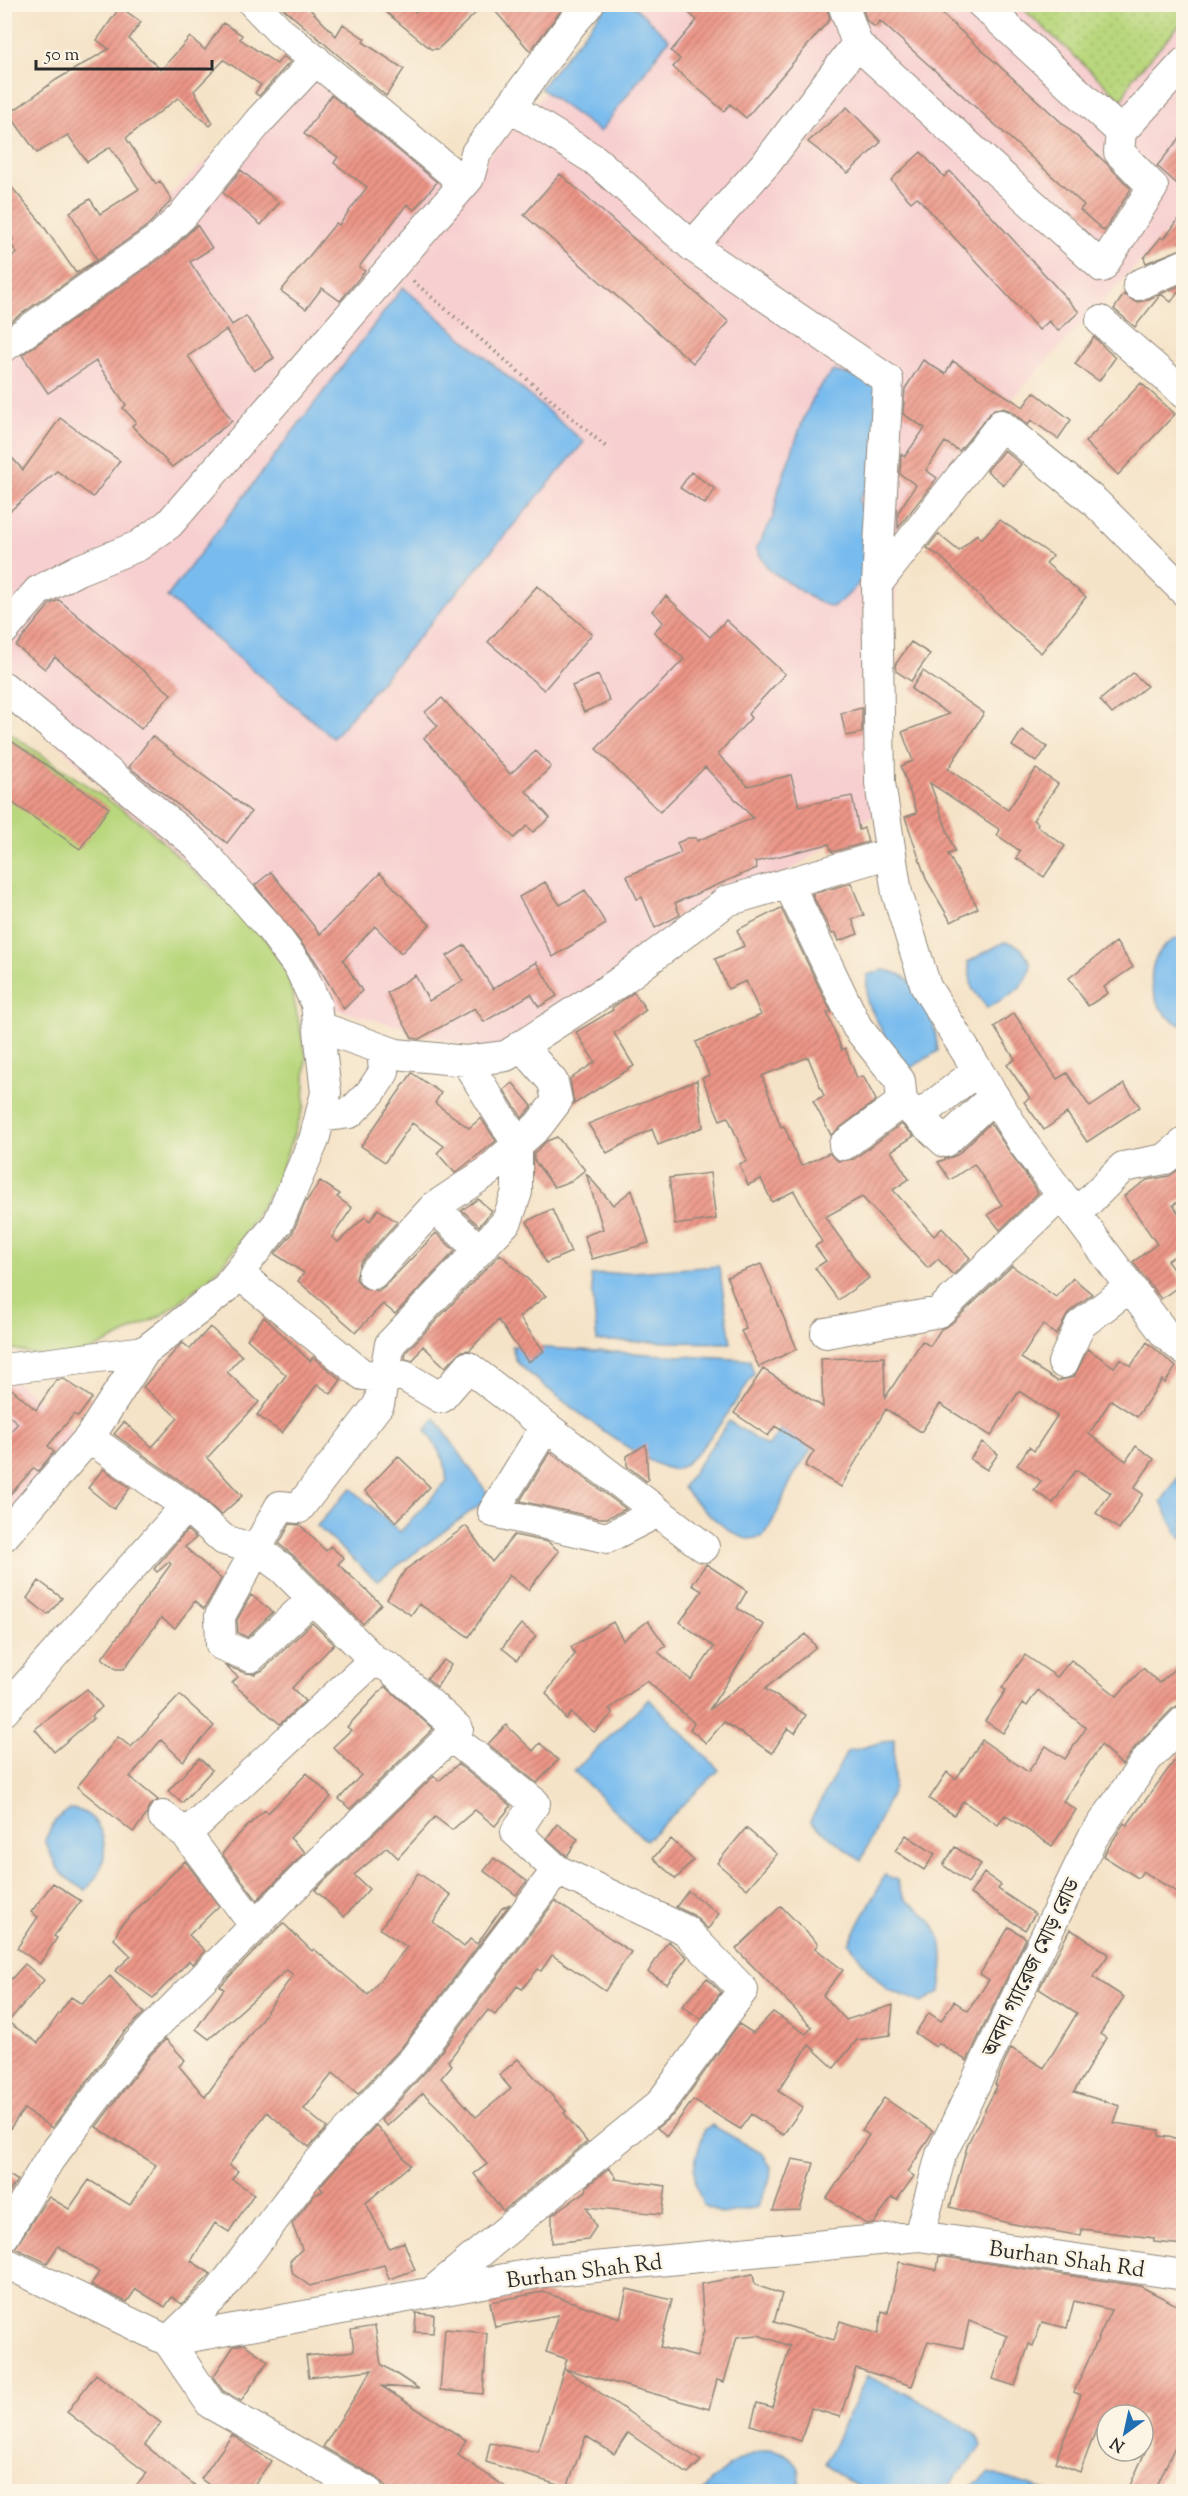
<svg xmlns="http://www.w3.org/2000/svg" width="1188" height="2496" font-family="'Sorts Mill Goudy','Noto Serif Bengali',serif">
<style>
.built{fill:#f7cfd0}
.park{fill:url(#park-dots);stroke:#728154;stroke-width:1.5}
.pitch{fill:#b9d77d;stroke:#728154;stroke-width:1.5}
.water{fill:#78bbee;stroke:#52738c;stroke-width:1.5}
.building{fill:url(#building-hatch)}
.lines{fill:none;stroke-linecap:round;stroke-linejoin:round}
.minor-casing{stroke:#90877a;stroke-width:32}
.path{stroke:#90877a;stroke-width:4;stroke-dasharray:1.5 4.5;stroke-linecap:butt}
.minor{stroke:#fff;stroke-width:30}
.labels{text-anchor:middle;stroke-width:5;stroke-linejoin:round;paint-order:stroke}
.street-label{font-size:22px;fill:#2b2b2b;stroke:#fcf5e5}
</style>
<defs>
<pattern id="park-dots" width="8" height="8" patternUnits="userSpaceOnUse" patternTransform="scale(1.5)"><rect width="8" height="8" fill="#b9d77d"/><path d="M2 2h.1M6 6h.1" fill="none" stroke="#9fb96c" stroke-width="1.8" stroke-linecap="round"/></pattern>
<pattern id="building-hatch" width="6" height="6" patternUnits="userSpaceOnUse" patternTransform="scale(1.5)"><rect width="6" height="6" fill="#ec9586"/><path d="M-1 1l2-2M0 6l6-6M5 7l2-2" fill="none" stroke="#bf7a6e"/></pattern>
</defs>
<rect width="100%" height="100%" fill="#fcf5e5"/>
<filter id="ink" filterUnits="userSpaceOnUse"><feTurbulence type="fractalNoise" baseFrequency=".0167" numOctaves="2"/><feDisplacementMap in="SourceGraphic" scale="12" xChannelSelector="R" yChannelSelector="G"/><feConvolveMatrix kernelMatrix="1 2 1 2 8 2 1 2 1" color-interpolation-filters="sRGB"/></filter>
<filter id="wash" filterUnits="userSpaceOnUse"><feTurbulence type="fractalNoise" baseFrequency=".008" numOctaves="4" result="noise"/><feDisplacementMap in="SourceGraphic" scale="24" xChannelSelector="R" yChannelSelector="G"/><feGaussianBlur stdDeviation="1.35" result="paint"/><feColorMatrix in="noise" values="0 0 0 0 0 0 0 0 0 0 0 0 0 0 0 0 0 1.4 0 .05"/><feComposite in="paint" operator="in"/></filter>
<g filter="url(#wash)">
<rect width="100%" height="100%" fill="#f5e3c8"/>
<!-- built -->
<path class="built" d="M623,5H1183V216L901,517L884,809L506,1056L316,1004L5,690V347L316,60L462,186Z
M5,1373L79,1435L5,1520Z"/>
<!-- park -->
<path class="park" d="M1019,5H1183V21L1132,79L1122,100Z"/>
<!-- pitch -->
<path class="pitch" d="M5,730L145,825L266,939L288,974L306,1055L304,1106L277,1181L238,1245L213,1275L164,1314L90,1351L49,1358L5,1347V797L108,808L5,736Z"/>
<!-- water -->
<path class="water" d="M607,5H633L669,39L600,132L540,88Z
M403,287L584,442L333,738L167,597Z
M833,371L863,378L880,389L873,479L859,499C862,517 868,529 871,545C877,569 850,596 832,607L816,601L769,570L756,549L773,517L779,488L803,420L816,392Z
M1183,936H1184L1183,1026C1144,1011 1138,949 1183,936Z
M1004,942C1021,944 1024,950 1031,965C1025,991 1009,995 987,1008L972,988L968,962Z
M883,970C922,974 934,1016 938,1051L906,1071L888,1043L867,1001V975Z
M719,1266L731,1343L597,1341L591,1275Z
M512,1346L750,1360L754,1374C740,1395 698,1463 676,1469C655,1475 536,1382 518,1363C514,1359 514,1352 512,1346Z
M801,1400L814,1444C808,1456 800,1465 793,1477C782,1497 778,1518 762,1537C758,1537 753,1539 748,1539C731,1537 692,1501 683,1487L729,1421L768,1447Z
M435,1418L490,1497L377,1581L317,1526L351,1488L400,1532L447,1481L444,1460L426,1430Z
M1183,1470V1539L1177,1534L1161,1502Z
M649,1699L719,1770L646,1841L574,1771Z
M894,1739V1787L861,1861L810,1821L847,1752Z
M70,1809C99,1810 112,1845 100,1870C97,1877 91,1884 86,1890C58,1875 56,1869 45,1840L55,1820Z
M885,1875L897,1880C905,1906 907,1898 924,1914C948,1936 944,1962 940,1992L922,2002L888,1990L869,1971L849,1943Z
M712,2125L763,2154L771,2167L770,2179L758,2207L722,2214L703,2205C689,2171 694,2162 705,2129Z
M867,2376L913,2397L975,2433L982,2446L945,2491H869L847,2481L825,2463Z
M772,2449C797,2457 805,2467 797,2491H702C723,2469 741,2454 772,2449Z
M989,2473L1048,2491H965Z"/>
<g id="blocks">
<!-- building -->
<path class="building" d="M278,4H305L336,36L343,24L365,39L363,42L404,69L386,96Z
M376,4H405L415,12L423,4H485L438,49H431Z
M489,4H566L530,51Z
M678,4H826L830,19L746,118L730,104L724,111L673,67L680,59L671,51L697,20Z
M861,4H931L1105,162L1131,189L1104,231L1080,210L1084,205L880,21L875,27L867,21Z
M120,7L141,22L129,39L161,70L190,37L205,50L223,23L242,35L240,39L277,64L283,56L290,62L259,96L255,93L261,85L224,60L194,91L213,123L210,126L178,98L126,138L156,184L160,181L172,200L147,226L4,326V261L17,253L9,242L13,240L4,228V178L40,221L76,273L97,260L70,212L90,199L100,214L139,189L110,147L87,162L68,135L37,153L9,114L56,80L109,49L97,40Z
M331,95L437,182L414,210L407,204L359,267L365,271L340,301L322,288L306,309L281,291L336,223L339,225L367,187L334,163L338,157L304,134Z
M847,107L881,142L848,173L808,142Z
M1184,133V190L1157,166Z
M921,152L944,177L950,171L1079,312L1058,331L1049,321L1039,330L917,197L911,202L891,180Z
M241,170L279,203L261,225L223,193Z
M560,174L729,322L693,363L524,215Z
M1184,212V248L1146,263L1144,258L1161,237L1164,239Z
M197,225L212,248L190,262L232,325L246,316L274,358L254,371L226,330L188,356L232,421L172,467L132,426L136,422L123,408L126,405L96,361L48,393L22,355L168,253Z
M1184,284L1171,302L1161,294L1135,327L1114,309L1124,294L1135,302L1144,301Z
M1094,337L1115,358L1099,381L1075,364Z
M923,360L945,374L953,361L1023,407L1034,392L1071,420L1058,439L1031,420L1028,425L1011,411L1003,408L994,409L959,451L945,442L926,470L937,478L898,528V512L916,485L900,474L901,454L905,456L925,428L903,414L905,389Z
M1141,383L1175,414L1118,475L1085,442Z
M60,418L120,461L93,497L57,471L4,516V449L23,470Z
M1004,450L1021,464L1004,485L987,471Z
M691,472L715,489L705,504L680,488Z
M1000,520L1053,556L1046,563L1086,597L1041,653L1007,624L941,557L927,548L938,534L959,551L977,534L981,539Z
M537,586L592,634L544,690L488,642Z
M666,596L710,637L726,620L785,674L748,714L751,718L718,754L748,786L791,775L799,806L852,796L859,830L864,828L868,842L832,852L829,844L755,862L757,868L675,903L680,915L655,928L642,897L637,899L627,876L681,853L677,843L688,838H696L697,841L753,818L705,767L660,812L596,749L684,659L654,632L663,622L652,611Z
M59,600L171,694L141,729L55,657L45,669L16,646L50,604Z
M911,642L930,654L911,681L896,671L895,665Z
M923,671L984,713L948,769L1008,810L1036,769L1058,784L1033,820L1038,823L1037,826L1065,846L1044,877L1016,858L1020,851L997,835L1000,830L930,783L955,852L948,854L978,908L951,922L926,879L905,817L917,813L901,766L913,761L902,732L949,714L911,689Z
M1133,673L1147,686L1112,714L1100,700Z
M598,675L610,701L584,712L572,686Z
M442,698L510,774L536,751L551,767L526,791L550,818L533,832L527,826L514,838L424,738L438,726L425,712Z
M862,708V733L846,736L841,713Z
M1022,730L1047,747L1037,762L1012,746Z
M4,736L109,808L80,849L4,797Z
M152,736L251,812L227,843L129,767Z
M271,872L320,934L380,873L430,925L401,953L375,926L343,960L362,991L344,1009L314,959L255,885Z
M545,882L560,905L585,890L606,924L553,957L519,897Z
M851,883L864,915L852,919L858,934L839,941L836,933L832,934L812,894Z
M781,908L831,1012L827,1013L842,1050L845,1048L857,1078L863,1076L876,1100L831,1135L813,1101L824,1096L808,1057L762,1076L781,1127L784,1126L801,1166L829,1153L838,1161L854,1159L901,1124L914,1136L891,1151L909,1179L893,1190L934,1236L942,1228L970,1258L953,1275L938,1259L928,1268L862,1197L825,1217L869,1278L838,1300L815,1268L826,1261L815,1246L822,1242L794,1191L772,1202L761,1179L748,1185L739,1164L747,1161L728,1117L720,1120L702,1078L709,1075L696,1042L761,1015L746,981L728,989L715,959L744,946L737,930Z
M1116,942L1133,967L1104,987L1108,993L1088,1006L1069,978Z
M465,945L493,989L536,962L557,996L539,1007L531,994L484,1022L475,1008L419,1039L412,1038L387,993L415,975L429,1001L463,981L447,956Z
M634,992L646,1010L614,1033L634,1066L574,1104L570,1079L595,1062L576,1032L613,1010L612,1008Z
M1014,1013L1057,1079L1067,1073L1090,1107L1124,1084L1140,1107L1087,1142L1067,1113L1044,1130L1024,1102L1030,1098L1007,1065L1015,1059L994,1027Z
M412,1073L441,1093L435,1103L469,1128L481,1118L496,1141L455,1173L437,1153L444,1146L412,1123L385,1162L361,1146Z
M697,1080L703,1127L658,1145L652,1129L607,1153L588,1124Z
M513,1083L532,1106L522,1118L504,1090Z
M990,1123L1038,1193L1000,1230L988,1215L1002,1205L974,1164L950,1180L938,1162L957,1155Z
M557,1137L585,1170L571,1181L554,1187L534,1160V1153L547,1141Z
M1184,1166V1198L1173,1205L1184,1221V1250L1167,1261L1183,1283L1161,1299L1133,1262L1157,1244L1124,1196L1147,1180L1169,1176Z
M586,1173L613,1205L632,1190L649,1243L592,1259L584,1236L603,1229Z
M710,1173L716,1219L675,1225L669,1178Z
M320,1181L340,1194L337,1197L352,1208L332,1237L338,1242L365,1217L370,1221L378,1209L397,1222L360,1263L356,1279L362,1287L378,1291L385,1286L436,1233L455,1251L395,1314L383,1304L356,1332L298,1281L304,1273L275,1254L292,1234L305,1203Z
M478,1199L492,1211L479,1226L462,1210Z
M552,1209L571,1252L546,1263L527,1221Z
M500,1254L546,1296L519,1317L544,1351L528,1362L498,1320L470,1350L462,1351L445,1367L423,1346L413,1361L405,1359L406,1352Z
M761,1264L797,1349L759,1367L741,1331L746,1329L727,1277Z
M1012,1266L1056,1297L1073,1278L1092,1294L1069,1312L1056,1335L1043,1324L1021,1358L1057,1381L1074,1377L1088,1349L1114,1367L1120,1359L1131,1366L1147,1342L1176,1367L1165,1383L1162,1380L1137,1417L1111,1400L1089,1434L1126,1461L1136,1446L1154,1459L1134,1488L1143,1494L1119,1529L1096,1513L1111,1493L1076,1470L1053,1503L1034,1490L1041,1481L1017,1465L1029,1447L1034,1451L1057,1416L1019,1391L991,1436L940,1404L921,1432L886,1409L841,1487L805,1466L814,1451L775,1426L768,1436L734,1413L763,1369L823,1407L821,1359L884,1357L885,1398L922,1341L930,1346L941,1329L951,1324Z
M264,1317L310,1361L313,1357L341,1380L331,1394L317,1384L282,1433L257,1415L286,1375L247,1339Z
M210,1327L242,1356L227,1372L259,1402L207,1458L242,1496L221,1515L196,1492L114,1434L124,1422L152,1447L178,1418L143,1387L180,1345L183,1343L190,1349Z
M64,1379L92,1398L78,1417L74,1414L48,1446L54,1452L38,1471L34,1468L4,1501V1439L18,1423L4,1412V1386H8L36,1410L56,1380Z
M982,1442L998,1454L987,1470L970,1459Z
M646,1444L648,1480L646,1481L627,1466V1456Z
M550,1452L626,1509L607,1518H598L520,1501Z
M398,1456L430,1487L396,1522L365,1491Z
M103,1469L130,1488L114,1509L88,1488Z
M290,1524L300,1525L326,1551L330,1546L344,1558L338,1564L381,1604L363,1624L294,1556L279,1544Z
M466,1526L492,1562L514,1535L548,1542L559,1551L528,1590L509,1575L469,1637L419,1604L411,1615L387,1599L405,1570Z
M187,1530L196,1538L185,1547L221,1579L204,1609L195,1601L175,1628L161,1618L124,1669H116L102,1658L171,1564L169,1562L157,1572L154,1569Z
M706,1564L747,1591L737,1608L764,1625L709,1710L806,1634L816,1647L765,1689L806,1715L795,1733L788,1728L772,1753L724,1722L706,1743L690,1729L694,1723L647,1681L609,1709L613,1713L594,1732L571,1713L566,1719L546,1693L575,1654L571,1647L613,1622L623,1640L648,1621L666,1646L658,1652L691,1680L714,1647L680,1622L702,1591L692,1585Z
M39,1581L62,1598L48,1615L27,1598Z
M251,1595L273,1612L247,1637L238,1633L237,1620Z
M312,1623L334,1644L292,1688L305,1701L280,1724L232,1683L238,1677L224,1665L245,1673L255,1674L263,1670Z
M521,1624L536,1636L517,1660L502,1648Z
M1025,1655L1057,1677L1071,1660L1117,1696L1143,1668L1159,1683L1184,1660V1702L1172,1709L1136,1746L1122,1765L1101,1745L1063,1801L1076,1810L1052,1846L1005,1815L998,1825L963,1801L954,1815L929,1799L947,1772L956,1779L982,1740L1028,1772L1046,1746L1065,1759L1086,1728L1038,1690L1027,1706L1023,1703L1003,1733L985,1721L1006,1690L1002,1688Z
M444,1660L451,1665L437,1687L427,1678Z
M385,1686L433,1729L350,1809L339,1799L361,1775L333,1747L351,1730L347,1727Z
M87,1689L102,1707L92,1716L94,1718L54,1752L35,1729Z
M180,1695L214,1726L183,1761L161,1740L130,1777L158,1800L149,1806L146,1816L133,1832L77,1787L118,1737L131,1747Z
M506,1725L533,1751L540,1743L558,1760L537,1783L488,1744Z
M1184,1748V1897L1143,1871L1138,1878L1103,1856L1124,1823L1127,1825Z
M199,1758L212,1770L182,1803L168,1791Z
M458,1764L511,1806L495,1826L475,1810L452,1830L435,1817L398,1858L387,1847L354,1875L369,1889L344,1917L315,1890L434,1776L439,1781Z
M307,1773L331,1797L290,1838L305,1852L257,1900L222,1854L235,1838L265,1810L268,1813Z
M557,1824L578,1839L567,1856L547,1838Z
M746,1828L777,1854L747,1889L717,1863Z
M906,1835L935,1854L924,1870L895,1851Z
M671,1839L693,1860L676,1879L653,1858Z
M955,1847L981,1864L968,1883L943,1865Z
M494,1858L527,1881L516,1895L484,1871Z
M185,1861L219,1906L189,1935L205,1951L193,1964L189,1961L153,1998L115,1971L131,1956L114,1939L121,1925Z
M418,1873L451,1895L433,1922L464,1947L470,1939L477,1944L502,1908L510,1904L401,2048L358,2094L333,2073L304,2109L327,2128L309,2147L267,2112L229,2165L238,2171L232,2179L254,2194L229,2232L215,2223L191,2261L211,2274L182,2304L172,2297L165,2307L136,2289L127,2302L91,2285L99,2272L58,2246L47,2263L15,2248L46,2200L49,2197L69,2209L89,2180L130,2205L156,2165L96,2127L151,2054L166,2039L185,2060L179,2066L205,2097L293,1975L287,1970L209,2039L196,2029L224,1989L220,1986L283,1923L312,1951L314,1949L368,1995L407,1947L380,1929Z
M984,1873L1001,1885L998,1889L1035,1914L1025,1930L970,1894Z
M53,1883L81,1901L54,1936L57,1938L40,1964L17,1948L38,1917L31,1912Z
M688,1891L719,1914L708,1929L693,1915L676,1907Z
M555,1901L631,1952L605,1991L552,1955L541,1971L538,1969L522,1989L517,1986L495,2015L488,2010L448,2061L452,2065L441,2078L476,2117L511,2089L499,2075L518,2059L566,2111L564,2113L587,2142L503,2211L474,2174L487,2164L455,2124L423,2093L387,2126L381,2120L428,2069Z
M781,1906L818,1944L815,1948L843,1970L823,1995L846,2020L893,2005L890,2035L857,2040L834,2068L809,2045L778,2091L803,2107L783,2135L751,2114L740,2129L693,2100L667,2136L657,2128L674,2114L739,2024L753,2033L773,2012L806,2034L812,2027L736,1949Z
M1009,1927L1026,1938L967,2061L939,2043L936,2047L915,2033L929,2013L941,2021L954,2001L968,2011L989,1980L980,1974Z
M1070,1929L1109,1954L1093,1977L1124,1997L1100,2034L1106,2038L1074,2092L1120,2106L1114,2123L1159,2130V2136L1184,2139L1179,2205L1184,2206V2245L1154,2242V2238L1082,2229L1081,2236L1008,2223L950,2207L968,2143L997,2086L995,2084L1011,2048L1044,2068L1077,2013L1039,1989Z
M668,1941L687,1957L667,1984L648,1972Z
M25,1964L44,1980L8,2022L38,2043L71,1997L82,2004L110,1976L144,2013L124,2032L52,2128L24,2109L4,2137V1987Z
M707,1978L721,1992L701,2019L682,2006Z
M884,2098L933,2131L908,2172L914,2176L897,2200L892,2197L874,2223L866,2224L827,2198L869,2135L862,2130Z
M376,2125L410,2165L366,2203L389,2248L404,2242L415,2270L389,2279L384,2265L310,2286L293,2274L290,2261L302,2249L292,2224L314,2195L323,2191L320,2187L326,2179Z
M792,2159L814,2163L800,2210L773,2211Z
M609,2168L616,2177L615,2179L666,2186L662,2214L587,2207L596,2227L588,2239L552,2243V2215L586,2191L587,2186Z
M4,2172L17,2180L4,2201Z
M939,2256L1140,2286L1184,2309V2427L1154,2492H1127L1145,2452L1143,2415H1107V2435L1096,2430L1080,2472L1055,2462L1081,2395L1074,2392L1111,2310L1074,2301L1067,2328L1042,2322L1033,2346L1029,2344L1015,2386L993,2379L1007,2336L969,2321L963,2348L928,2341L912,2386L856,2368L840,2417L811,2408L801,2441L751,2425L757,2403L772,2407L790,2346L758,2335L737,2337L724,2382L717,2380L709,2409L565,2369L701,2461L688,2474L628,2433L614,2454L586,2436L567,2488L486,2462L490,2443L538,2452L567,2359L546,2352L558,2315L495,2327L490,2302L543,2292L620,2318L627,2289L672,2300L660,2347L697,2357L704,2330L701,2284L753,2274L755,2285L782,2294L774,2322L834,2340L840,2321L878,2334L882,2311L888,2313L899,2262L937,2270Z
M416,2313L434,2315L433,2333L415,2332Z
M375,2326L381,2364L419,2389L381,2386L466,2440L458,2455L513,2492H392L376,2477L323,2447L372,2370L309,2377L306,2356L354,2351L351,2330Z
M445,2329L487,2333L483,2394L440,2390Z
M244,2344L268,2361L241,2401L223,2391L213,2377L234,2346Z
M96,2374L161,2423L145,2445L203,2492H131L147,2473L67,2412Z
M232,2435L271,2461L249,2492H219L201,2479Z"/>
</g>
</g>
<g filter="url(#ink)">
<use href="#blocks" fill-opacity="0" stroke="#90877a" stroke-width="1.5"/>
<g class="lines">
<defs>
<path id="minor" d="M254,4L281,32L451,172L462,186
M843,4L857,44
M510,107L595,160L692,246L888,380L877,584L880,783L897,893L926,987L1023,1143L1165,1334L1184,1350
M1121,132L1184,63
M692,246L768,161L857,44L1102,267L1153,187L1119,152L1121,132L982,4
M1138,285L1184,265
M1101,321L1184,393
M4,347L158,239L182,216L259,121L316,60
M877,584L1001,425L1095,502L1184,591
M4,630L38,591L78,570L138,546L169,524L469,178L476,153L570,26L589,4
M4,687L197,845L270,928L300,969L316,1004L326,1093L314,1140L278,1223L226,1288L145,1351L89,1438L4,1536
M788,883L857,1027L900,1081L902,1102L844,1145
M320,1027L396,1054L466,1061L506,1056L618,983L727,901L891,853
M902,1102L945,1142L994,1096
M320,1117L350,1113L371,1092L384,1072L382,1049
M918,1117L978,1070
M434,1207L479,1250
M1076,1214L1123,1167L1165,1159L1184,1143
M239,1274L363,1375L404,1376L441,1398L468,1367L704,1547
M373,1274L434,1207L487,1172L538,1126L557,1101L553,1082L521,1045
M826,1333L939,1312L1061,1195
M1063,1363L1080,1325L1130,1287
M4,1369L145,1351
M546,1426L493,1512L607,1538L658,1512
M312,1599L251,1657L221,1645L220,1616L280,1506L299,1508L379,1404L390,1344L507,1221L517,1192V1143L466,1061
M4,1711L186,1506
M163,1816L186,1834
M255,1926L186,1834L374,1660
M4,2236L49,2160L138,2043L302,1879L458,1729L390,1668L374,1660L282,1568L257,1550L224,1540L186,1506L89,1438
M919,2236L941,2155L1092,1839L1148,1758L1184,1721
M4,2262L168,2341L543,2272L919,2236L1184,2275
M433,2291L660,2104L743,1990L685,1930L557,1870
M368,2492L211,2404L168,2341L218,2293L313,2168L414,2059L557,1870L516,1832L535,1803L450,1736"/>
</defs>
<!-- minor casing -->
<use href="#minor" class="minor-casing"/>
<!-- path -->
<path class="path" d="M413,281L606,447"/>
<!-- minor -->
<use href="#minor" class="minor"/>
</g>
</g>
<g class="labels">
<!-- street labels -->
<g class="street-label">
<text transform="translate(1030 1967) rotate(-64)" y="8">অবদা গ্যারেজ মোড় রোড</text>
<text transform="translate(1067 2258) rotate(8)" y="8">Burhan Shah Rd</text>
<text transform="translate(584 2270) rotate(-7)" y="8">Burhan Shah Rd</text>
</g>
</g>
<!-- margin -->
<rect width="1188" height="2496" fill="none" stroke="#fcf5e5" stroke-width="24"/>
<!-- north arrow -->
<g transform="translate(1125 2433) rotate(213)"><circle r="28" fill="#fcf5e5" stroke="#a8a49b" stroke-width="1.5"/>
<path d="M0-4.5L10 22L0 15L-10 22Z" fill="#1f6fb2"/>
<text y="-9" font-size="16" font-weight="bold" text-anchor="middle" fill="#2b2b2b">N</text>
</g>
<!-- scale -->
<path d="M36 60v9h176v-9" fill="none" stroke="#2b2b2b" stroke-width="3"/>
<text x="45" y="60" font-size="18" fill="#2b2b2b" stroke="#fcf5e5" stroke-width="4.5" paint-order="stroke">50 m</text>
</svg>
